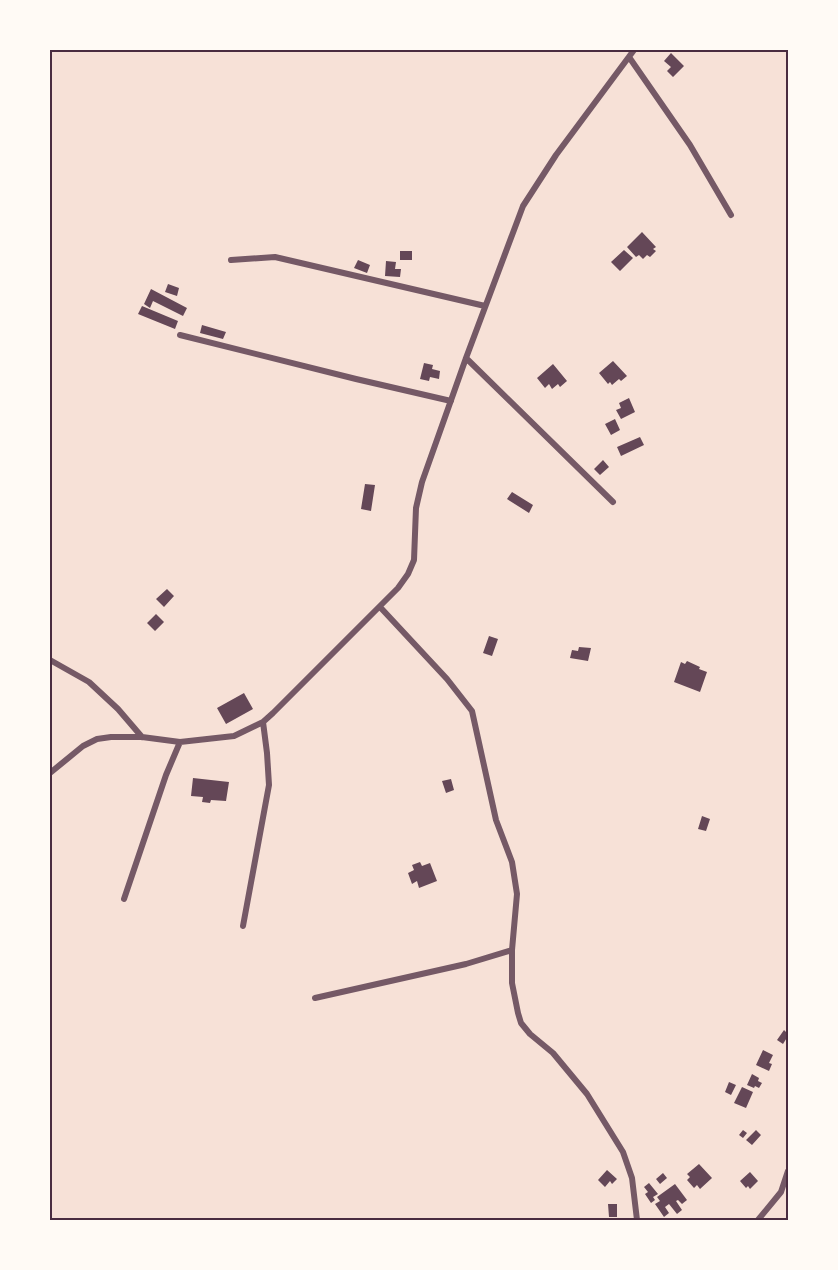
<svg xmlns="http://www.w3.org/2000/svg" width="838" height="1270" font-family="Figtree,sans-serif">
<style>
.building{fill:#644757}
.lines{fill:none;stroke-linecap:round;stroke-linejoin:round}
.minor{stroke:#755966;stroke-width:6}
.neatline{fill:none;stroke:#4a2c40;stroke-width:2}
</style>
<rect width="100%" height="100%" fill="#f7e1d7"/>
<!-- building -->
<path class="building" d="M671,53L684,66L673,77L667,71L671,67L664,61Z
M642,232L656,247L653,249L656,251L650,257L647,255L643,259L639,255L636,257L627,247Z
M624,250L633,258L620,271L611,262Z
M400,251H412V260H400Z
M358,260L370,265L367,273L354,268Z
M386,261L396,262L395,269H401L400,277L385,276Z
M168,284L179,288L177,296L165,292Z
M151,289L187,308L183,316L153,301L150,308L144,304Z
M142,306L178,321L175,329L138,314Z
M202,325L226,332L223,339L200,333Z
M613,361L627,376L621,381L619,379L612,385L610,382L608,384L599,373Z
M424,363L433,365L432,369L440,371L439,379L430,377L429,381L420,379Z
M553,364L567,381L560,387L558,384L552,389L549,384L545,388L537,378Z
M629,398L635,412L621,419L616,410L621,408L619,403Z
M615,419L620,430L611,435L605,424Z
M640,437L644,445L621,456L617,447Z
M603,460L609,467L600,475L594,469Z
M365,484L375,485L371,511L361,509Z
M512,492L533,505L529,513L507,499Z
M167,589L174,596L164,607L156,599Z
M156,614L164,622L155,631L147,623Z
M489,636L498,639L492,656L483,653Z
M579,647L591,648L588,661L570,658L572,650L578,651Z
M687,661L700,667L699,669L707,672L700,692L674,682L681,662L685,664Z
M244,693L253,709L226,724L217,708Z
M193,778L229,782L226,801L211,800L210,803L202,802L203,797L191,796Z
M451,779L454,790L446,793L442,781Z
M702,816L710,819L706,831L698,829Z
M420,862L422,866L430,863L437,881L419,888L417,881L412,884L408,873L414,870L412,865Z
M784,1030L788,1034V1036L783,1044L777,1040Z
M763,1050L773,1055L769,1063L772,1064L769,1071L756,1065Z
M752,1074L759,1078L758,1081L762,1083L759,1088L755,1086L754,1088L747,1085Z
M729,1082L736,1085L731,1095L725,1092Z
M742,1087L753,1092L746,1108L734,1103Z
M743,1130L747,1133L743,1138L739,1135Z
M756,1130L761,1135L752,1145L746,1140Z
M699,1164L712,1178L700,1189L697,1185L694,1188L687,1180L690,1177L687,1174Z
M607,1170L617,1179L612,1184L610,1181L605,1187L598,1180Z
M750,1172L758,1181L750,1189L748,1186L746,1188L740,1181Z
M663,1173L667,1178L660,1184L656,1179Z
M649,1183L658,1194L653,1197L655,1200L651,1203L645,1194L648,1192L644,1187Z
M675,1184L687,1200L682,1204L678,1200L676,1201L682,1210L677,1214L669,1204L665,1207L669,1213L664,1217L655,1204L660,1201L657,1197Z
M608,1204H617V1217H609Z"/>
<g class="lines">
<!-- minor -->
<path class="minor" d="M629,57L690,145L731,215
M231,260L275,257L485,306
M180,335L356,379L451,401
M466,358L613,502
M380,607L447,679L472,711L496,820L512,862L517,894L512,950V983L518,1013L521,1023L530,1034L553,1053L587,1094L623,1152L632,1178L637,1220
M50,660L89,682L118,709L142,737
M50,773L83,746L97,739L111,737H142L180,742L234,736L263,722L273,713L398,588L408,574L414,560L416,508L422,482L466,358L523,206L556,155L634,50
M124,899L166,775L180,742
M243,926L269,785L267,753L263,722
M315,998L466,964L512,950
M758,1220L781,1192L788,1171"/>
</g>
<!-- border -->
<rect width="838" height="1270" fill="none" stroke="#fffaf5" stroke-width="102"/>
<rect x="51" y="51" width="736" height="1168" class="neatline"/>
</svg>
